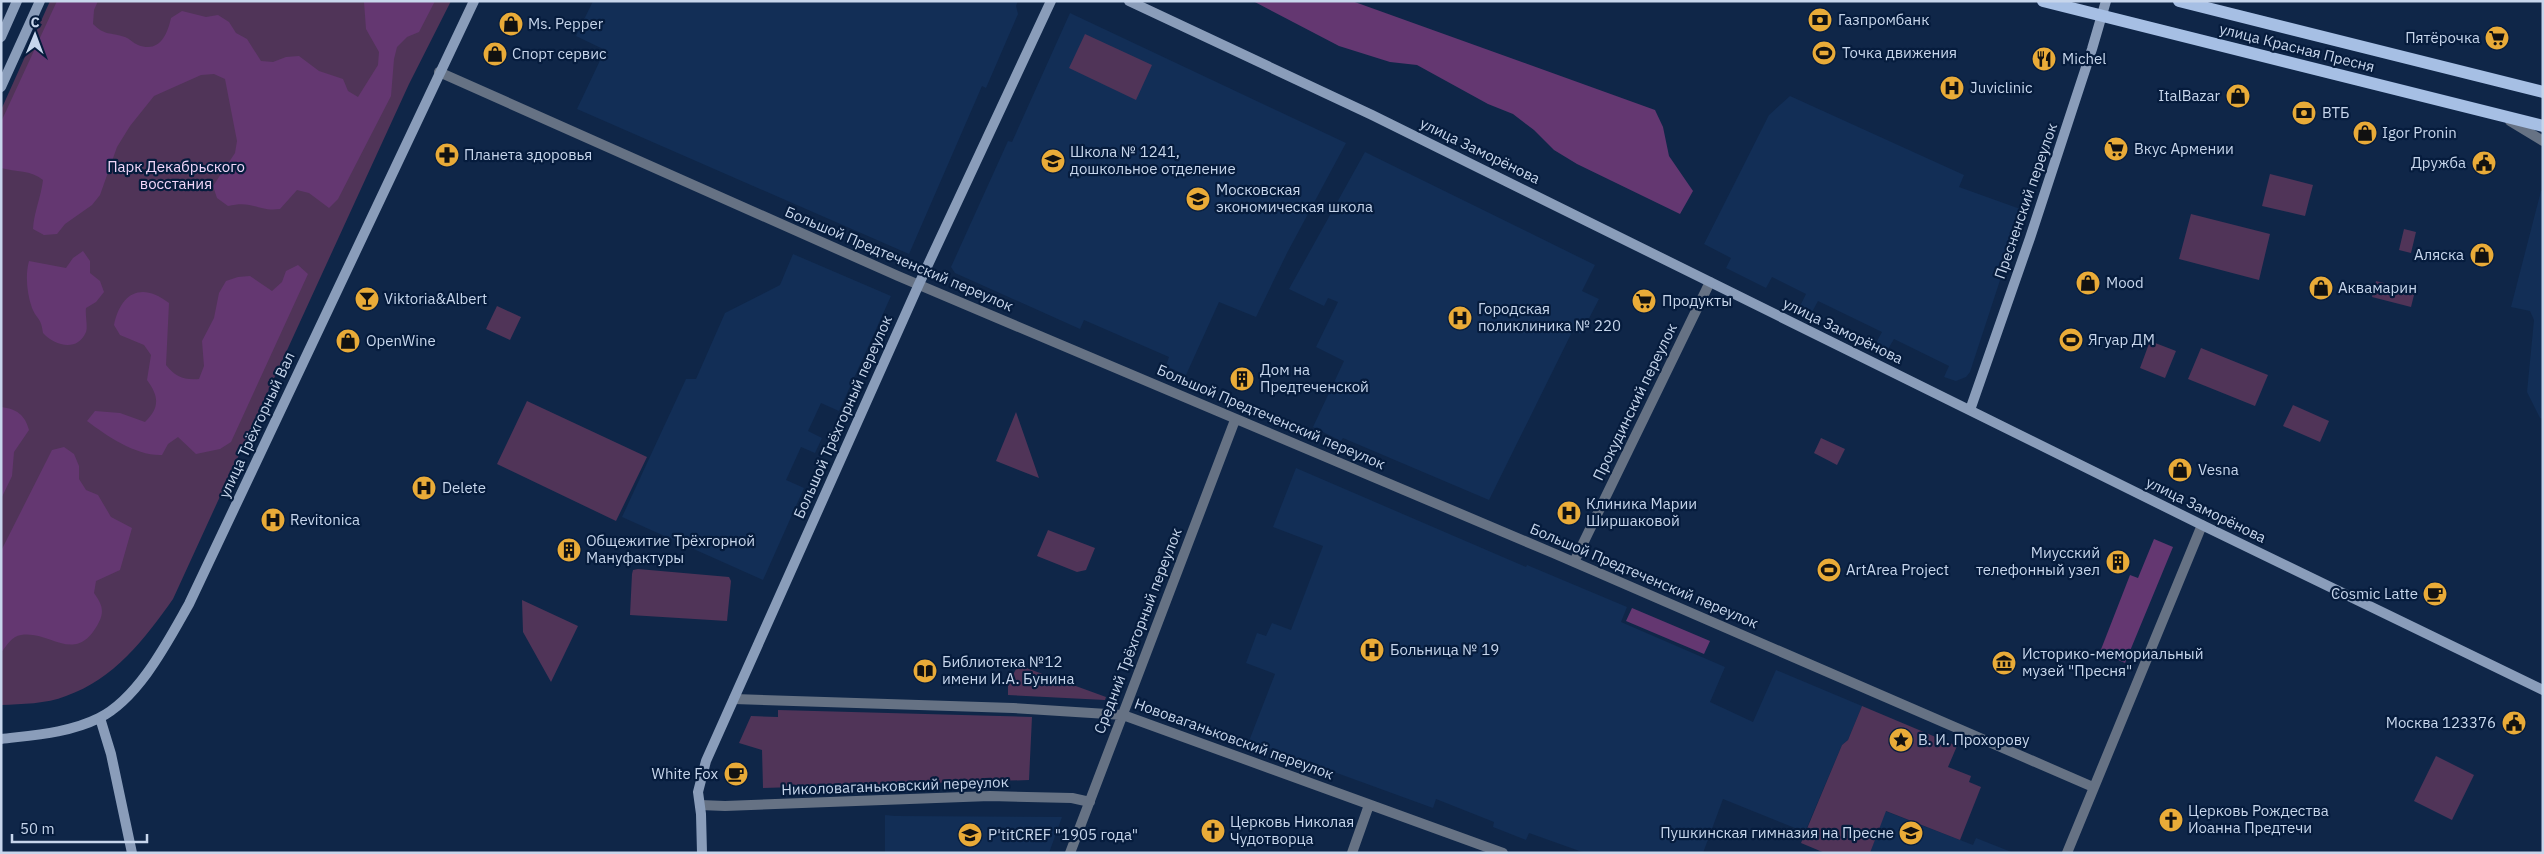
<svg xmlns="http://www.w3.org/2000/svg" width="2544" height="854" font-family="'IBM Plex Sans',sans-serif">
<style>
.built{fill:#122e56}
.green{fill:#503458}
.forest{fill:#643771}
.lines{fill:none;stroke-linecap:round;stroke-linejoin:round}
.street{stroke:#667284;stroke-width:10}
.secondary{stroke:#8a9dba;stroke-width:10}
.primary{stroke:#a6bfe4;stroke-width:12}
.labels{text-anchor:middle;stroke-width:4.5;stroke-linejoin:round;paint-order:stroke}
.poi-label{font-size:15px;fill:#c7d6ec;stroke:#061c3d;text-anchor:start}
.street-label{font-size:15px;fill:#c7d6ec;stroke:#061c3d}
.park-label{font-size:15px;fill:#f0d6f8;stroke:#061c3d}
</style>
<rect width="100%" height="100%" fill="#0f2648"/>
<!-- built -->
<path class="built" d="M593,1H1018L1016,6L1018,14L986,88L982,86L909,254L577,109L605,50L576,36Z
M1070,13L1346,143L1287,253L1256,317L1219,302L1186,375L1166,366L1169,357L1084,320L1080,329L955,273L951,267L1008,141L1012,142Z
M1790,96L1964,175L1959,187L2023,210L1970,372L1966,377L1956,381L1944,377L1949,366L1894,339L1888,349L1876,343L1882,332L1818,301L1812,312L1800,306L1806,294L1772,277L1766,288L1726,268L1731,258L1704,244L1769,115Z
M1365,152L1595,265L1582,291L1599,299L1581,334L1573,330L1489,500L1343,438L1341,441L1313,427L1344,361L1316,347L1338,302L1328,298L1324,306L1289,289Z
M2541,191H2543V419L2540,418L2527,392L2534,320L2530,311L2511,307Z
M793,254L891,296L839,411L821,403L808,431L822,438L815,453L801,447L786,480L804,488L763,580L622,517L686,379H696L725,313L780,285Z
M1296,468L1526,567L1527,565L1627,607L1621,622L1725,667L1710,702L1753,722L1776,670L1862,706L1848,740L1842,745L1805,832L1723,799L1703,853H1585L1529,833L1526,840L1493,827L1494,822L1436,799L1433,808L1249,741L1275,674L1246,663L1257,633L1266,636L1272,623L1291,630L1323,546L1273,527Z
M1885,811L1973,845L1976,838L2014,853H1870Z
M885,815L895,816L1062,817L1049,853H885Z"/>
<!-- green -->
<path class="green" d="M50,1H451L409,84L173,599C144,640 114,679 66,696C46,704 22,704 1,705V110Z
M1085,34L1152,65L1136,100L1069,68Z
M2270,174L2313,185L2305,216L2262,206Z
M2191,214L2270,234L2259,280L2179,259Z
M2404,229L2416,232L2411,253L2399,250Z
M2376,281L2415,291L2411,307L2372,297Z
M497,306L521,317L510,340L486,329Z
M2150,341L2176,351L2165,378L2140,368Z
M2201,348L2268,375L2255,406L2188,379Z
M527,401L647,457L616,521L497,464Z
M2293,405L2329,421L2320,442L2283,426Z
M1016,412L1039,478L996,461Z
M1821,438L1845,449L1837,465L1814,453Z
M1048,530L1095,548L1086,570L1077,572L1037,556Z
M638,569L729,577L731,581L727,621L630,615L632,574L633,570Z
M522,600L578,626L551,682L523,632Z
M1018,665L1106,697L1105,700L1008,695V685Z
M1862,706L1957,746L1948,767L1971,776L1969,782L1981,787L1960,840L1886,811L1870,853H1825L1801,843L1842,745L1848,740Z
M778,710L1032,717L1029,780L763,788L762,750L739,743L751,716L778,717Z
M2436,756L2474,775L2452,820L2414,801Z"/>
<!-- forest -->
<path class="forest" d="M57,1H98L94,10L93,24C105,36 110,32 125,37C130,39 133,43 138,45C159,53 167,36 171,18L182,11L206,17L218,15L229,22L236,33L247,39L261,61L273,62L286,57L299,56L319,71L343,79L348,91L358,97L378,65L379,52L366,29L364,2L435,1L419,32L407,37L397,47L394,59L391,96L338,199L329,208L309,193L297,190L280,209C258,212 254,200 228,206L217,198L213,186L235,153L237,141L225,79L214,74L201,75L154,96L130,126L117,147L100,195L92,205L65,224L57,234L44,235L33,229C34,212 41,197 43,180C31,170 16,172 1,168V122Z
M1253,1H1352L1655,110L1663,127L1669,156L1693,191L1680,214L1577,164L1554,150L1534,130L1513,114L1488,104L1417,65L1390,62L1339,46Z
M83,251L90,261V273L100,281L104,292L96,302L86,308C85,315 88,327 86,332C77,353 54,345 43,333C41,317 37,320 32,308C27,294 25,275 29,261L66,268L73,258Z
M298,265L308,274L231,442L220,449L196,454L178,437L168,444L162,455C136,456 107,436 87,421L95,411L120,413L145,422C160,408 159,396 147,380L151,355L144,345L120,335L114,325C121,292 142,282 169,303L166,365C176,377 183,380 199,379L204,366L202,341L214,318L219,293L226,281L238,277L250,276L272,291L282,282L286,271Z
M1,407C17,409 25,415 29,430L14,452L12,476L1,499Z
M64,447L74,454L79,466V479L86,490L98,495L111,517L132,528L120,570L96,581L94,593C101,603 105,610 99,622C76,667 51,630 21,635C12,636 6,646 1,653V551L52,450Z
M2154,539L2173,547L2125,663L2100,652L2130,575L2138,578Z
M1632,608L1710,641L1704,654L1626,621Z"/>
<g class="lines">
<!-- street -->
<path class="street" d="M439,72L898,276L1553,553L2093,787
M2510,121L2543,141
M1574,562L1710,282
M734,699L1013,708L1123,715L1503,853
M700,805L725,806L990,796L1072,798L1090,802
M1070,853L1235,420
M1352,853L1369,805
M2067,853L2202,525"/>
<!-- secondary -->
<path class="secondary" d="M1129,1L1372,115L2202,525L2543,690
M1,37L17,1
M1,87L40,1
M1970,410L2030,238L2092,49L2106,1
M100,718L111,754L132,853
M1,739C34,735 69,733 99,718C139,698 168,641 189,604L474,1
M702,853L701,814L698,792L706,761L919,284L1051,1"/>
<!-- primary -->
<path class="primary" d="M2043,1L2543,126
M2179,1L2543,92"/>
</g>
<!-- icons -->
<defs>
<symbol id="bank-disc" viewBox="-11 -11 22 22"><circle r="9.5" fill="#e9ab38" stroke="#061c3d"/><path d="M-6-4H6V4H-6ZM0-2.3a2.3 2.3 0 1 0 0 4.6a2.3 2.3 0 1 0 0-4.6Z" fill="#111"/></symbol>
<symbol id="shop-disc" viewBox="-11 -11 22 22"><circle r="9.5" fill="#e9ab38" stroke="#061c3d"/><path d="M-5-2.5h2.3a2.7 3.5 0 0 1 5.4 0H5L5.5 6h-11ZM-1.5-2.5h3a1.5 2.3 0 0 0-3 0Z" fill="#111"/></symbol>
<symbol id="supermarket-disc" viewBox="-11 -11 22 22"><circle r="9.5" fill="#e9ab38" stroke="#061c3d"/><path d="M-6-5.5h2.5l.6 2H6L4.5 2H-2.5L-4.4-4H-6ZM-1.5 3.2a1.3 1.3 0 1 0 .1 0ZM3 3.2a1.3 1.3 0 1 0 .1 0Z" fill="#111"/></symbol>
<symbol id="stadium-disc" viewBox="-11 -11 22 22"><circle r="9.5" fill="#e9ab38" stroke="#061c3d"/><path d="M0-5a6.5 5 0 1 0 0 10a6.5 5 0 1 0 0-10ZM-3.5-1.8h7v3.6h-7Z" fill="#111"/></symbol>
<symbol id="restaurant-disc" viewBox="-11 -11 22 22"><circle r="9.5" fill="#e9ab38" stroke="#061c3d"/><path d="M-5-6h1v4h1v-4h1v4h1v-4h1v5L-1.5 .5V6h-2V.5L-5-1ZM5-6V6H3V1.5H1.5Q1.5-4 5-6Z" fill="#111"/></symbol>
<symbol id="hospital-disc" viewBox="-11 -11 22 22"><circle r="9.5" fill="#e9ab38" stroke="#061c3d"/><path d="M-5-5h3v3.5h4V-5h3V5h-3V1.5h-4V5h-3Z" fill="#111"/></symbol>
<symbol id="pharmacy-disc" viewBox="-11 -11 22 22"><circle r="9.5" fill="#e9ab38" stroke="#061c3d"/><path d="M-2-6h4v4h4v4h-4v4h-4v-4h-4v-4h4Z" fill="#111"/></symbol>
<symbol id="school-disc" viewBox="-11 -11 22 22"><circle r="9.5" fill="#e9ab38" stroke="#061c3d"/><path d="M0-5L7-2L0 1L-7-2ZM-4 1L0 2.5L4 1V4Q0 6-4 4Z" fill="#111"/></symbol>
<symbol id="civic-disc" viewBox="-11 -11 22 22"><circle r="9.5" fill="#e9ab38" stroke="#061c3d"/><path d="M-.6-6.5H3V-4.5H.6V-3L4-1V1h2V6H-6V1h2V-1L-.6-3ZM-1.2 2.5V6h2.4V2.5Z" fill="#111"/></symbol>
<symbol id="bar-disc" viewBox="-11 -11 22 22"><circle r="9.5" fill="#e9ab38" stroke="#061c3d"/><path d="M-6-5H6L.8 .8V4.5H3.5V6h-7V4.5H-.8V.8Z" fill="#111"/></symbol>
<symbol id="building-disc" viewBox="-11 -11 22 22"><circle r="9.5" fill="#e9ab38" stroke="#061c3d"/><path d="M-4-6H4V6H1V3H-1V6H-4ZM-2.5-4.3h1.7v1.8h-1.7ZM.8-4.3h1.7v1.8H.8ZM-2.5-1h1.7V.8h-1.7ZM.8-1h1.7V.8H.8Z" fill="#111"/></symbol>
<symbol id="cafe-disc" viewBox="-11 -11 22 22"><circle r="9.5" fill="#e9ab38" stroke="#061c3d"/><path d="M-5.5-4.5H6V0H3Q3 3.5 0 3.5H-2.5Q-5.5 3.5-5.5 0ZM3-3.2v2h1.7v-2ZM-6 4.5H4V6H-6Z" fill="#111"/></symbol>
<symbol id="museum-disc" viewBox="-11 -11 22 22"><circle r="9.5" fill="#e9ab38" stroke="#061c3d"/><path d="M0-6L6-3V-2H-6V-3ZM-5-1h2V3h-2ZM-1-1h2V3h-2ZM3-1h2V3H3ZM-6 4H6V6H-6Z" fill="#111"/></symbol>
<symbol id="library-disc" viewBox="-11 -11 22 22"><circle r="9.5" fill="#e9ab38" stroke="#061c3d"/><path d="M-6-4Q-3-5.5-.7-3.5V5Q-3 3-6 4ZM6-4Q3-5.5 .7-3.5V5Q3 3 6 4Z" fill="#111"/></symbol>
<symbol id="sight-disc" viewBox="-11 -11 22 22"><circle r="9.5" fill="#e9ab38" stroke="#061c3d"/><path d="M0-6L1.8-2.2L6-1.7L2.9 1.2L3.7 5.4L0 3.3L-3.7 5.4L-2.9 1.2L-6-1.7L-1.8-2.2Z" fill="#111"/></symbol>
<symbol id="church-disc" viewBox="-11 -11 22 22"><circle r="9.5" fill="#e9ab38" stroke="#061c3d"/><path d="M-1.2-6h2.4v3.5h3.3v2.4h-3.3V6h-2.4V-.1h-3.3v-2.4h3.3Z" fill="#111"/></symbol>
</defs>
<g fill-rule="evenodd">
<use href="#bank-disc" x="1806" y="6" width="28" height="28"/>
<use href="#shop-disc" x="497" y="10" width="28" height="28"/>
<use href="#supermarket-disc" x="2483" y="24" width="28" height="28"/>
<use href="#stadium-disc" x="1810" y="39" width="28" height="28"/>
<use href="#shop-disc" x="481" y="40" width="28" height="28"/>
<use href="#restaurant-disc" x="2030" y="45" width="28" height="28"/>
<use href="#hospital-disc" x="1938" y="74" width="28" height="28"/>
<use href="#shop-disc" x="2224" y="82" width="28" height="28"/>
<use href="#bank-disc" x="2290" y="99" width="28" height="28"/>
<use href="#shop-disc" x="2351" y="119" width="28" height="28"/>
<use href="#supermarket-disc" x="2102" y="135" width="28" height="28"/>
<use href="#pharmacy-disc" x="433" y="141" width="28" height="28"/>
<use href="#school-disc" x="1039" y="147" width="28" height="28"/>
<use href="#civic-disc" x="2470" y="149" width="28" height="28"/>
<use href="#school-disc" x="1184" y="185" width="28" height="28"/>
<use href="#shop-disc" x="2468" y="241" width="28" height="28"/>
<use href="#shop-disc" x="2074" y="269" width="28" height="28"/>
<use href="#shop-disc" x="2307" y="274" width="28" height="28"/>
<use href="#bar-disc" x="353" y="285" width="28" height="28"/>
<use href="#supermarket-disc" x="1630" y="287" width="28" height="28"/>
<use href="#hospital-disc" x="1446" y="304" width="28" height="28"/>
<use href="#stadium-disc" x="2057" y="326" width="28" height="28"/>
<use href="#shop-disc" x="334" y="327" width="28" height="28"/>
<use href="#building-disc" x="1228" y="365" width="28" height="28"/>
<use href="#shop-disc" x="2166" y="456" width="28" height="28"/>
<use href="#hospital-disc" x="410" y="474" width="28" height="28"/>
<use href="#hospital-disc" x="1555" y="499" width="28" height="28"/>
<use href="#hospital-disc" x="259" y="506" width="28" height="28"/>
<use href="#building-disc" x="555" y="536" width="28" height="28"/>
<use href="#building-disc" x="2104" y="548" width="28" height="28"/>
<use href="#stadium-disc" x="1815" y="556" width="28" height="28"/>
<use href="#cafe-disc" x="2421" y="580" width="28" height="28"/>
<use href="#hospital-disc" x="1358" y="636" width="28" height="28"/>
<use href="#museum-disc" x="1990" y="649" width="28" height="28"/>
<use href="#library-disc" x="911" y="657" width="28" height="28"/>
<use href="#civic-disc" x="2500" y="709" width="28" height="28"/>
<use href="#sight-disc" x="1887" y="726" width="28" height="28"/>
<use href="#cafe-disc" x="722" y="760" width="28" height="28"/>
<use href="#church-disc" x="2157" y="806" width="28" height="28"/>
<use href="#church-disc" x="1199" y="817" width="28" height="28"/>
<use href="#school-disc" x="1897" y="819" width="28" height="28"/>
<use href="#school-disc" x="956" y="821" width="28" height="28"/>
</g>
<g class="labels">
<!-- poi labels -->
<g class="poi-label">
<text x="1838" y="25">Газпромбанк</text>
<text x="528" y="29">Ms. Pepper</text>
<text x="2480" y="43" text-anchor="end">Пятёрочка</text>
<text x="1842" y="58">Точка движения</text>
<text x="512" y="59">Спорт сервис</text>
<text x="2062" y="64">Michel</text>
<text x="1970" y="93">Juviclinic</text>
<text x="2220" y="101" text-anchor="end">ItalBazar</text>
<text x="2322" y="118">ВТБ</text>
<text x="2382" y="138">Igor Pronin</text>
<text x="2134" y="154">Вкус Армении</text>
<text x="1070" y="157">Школа № 1241,<tspan x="1070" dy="17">дошкольное отделение</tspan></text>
<text x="464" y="160">Планета здоровья</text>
<text x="2466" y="168" text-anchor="end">Дружба</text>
<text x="1216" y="195">Московская<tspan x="1216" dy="17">экономическая школа</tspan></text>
<text x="2464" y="260" text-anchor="end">Аляска</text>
<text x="2106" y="288">Mood</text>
<text x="2338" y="293">Аквамарин</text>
<text x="384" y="304">Viktoria&amp;Albert</text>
<text x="1662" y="306">Продукты</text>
<text x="1478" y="314">Городская<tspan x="1478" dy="17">поликлиника № 220</tspan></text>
<text x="2088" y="345">Ягуар ДМ</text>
<text x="366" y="346">OpenWine</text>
<text x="1260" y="375">Дом на<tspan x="1260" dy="17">Предтеченской</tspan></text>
<text x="2198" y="475">Vesna</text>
<text x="442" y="493">Delete</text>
<text x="1586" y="509">Клиника Марии<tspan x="1586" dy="17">Ширшаковой</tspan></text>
<text x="290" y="525">Revitonica</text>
<text x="586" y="546">Общежитие Трёхгорной<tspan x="586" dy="17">Мануфактуры</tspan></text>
<text x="2100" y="558" text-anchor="end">Миусский<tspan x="2100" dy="17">телефонный узел</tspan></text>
<text x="1846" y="575">ArtArea Project</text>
<text x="2418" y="599" text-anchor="end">Cosmic Latte</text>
<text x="1390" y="655">Больница № 19</text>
<text x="2022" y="659">Историко-мемориальный<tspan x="2022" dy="17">музей "Пресня"</tspan></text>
<text x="942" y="667">Библиотека №12<tspan x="942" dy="17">имени И.А. Бунина</tspan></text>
<text x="2496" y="728" text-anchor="end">Москва 123376</text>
<text x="1918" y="745">В. И. Прохорову</text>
<text x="718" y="779" text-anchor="end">White Fox</text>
<text x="2188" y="816">Церковь Рождества<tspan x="2188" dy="17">Иоанна Предтечи</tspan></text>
<text x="1230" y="827">Церковь Николая<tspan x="1230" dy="17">Чудотворца</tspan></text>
<text x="1894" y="838" text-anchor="end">Пушкинская гимназия на Пресне</text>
<text x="988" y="840">P'titCREF "1905 года"</text>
</g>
<!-- street labels -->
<g class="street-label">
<text transform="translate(2297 48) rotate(14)" y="5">улица Красная Пресня</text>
<text transform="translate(1480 151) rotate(26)" y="5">улица Заморёнова</text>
<text transform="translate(2026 201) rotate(-71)" y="5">Пресненский переулок</text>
<text transform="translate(899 259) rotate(23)" y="5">Большой Предтеченский переулок</text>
<text transform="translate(1843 331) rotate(26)" y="5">улица Заморёнова</text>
<text transform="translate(1635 402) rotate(-64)" y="5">Прокудинский переулок</text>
<text transform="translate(843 417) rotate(-66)" y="5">Большой Трёхгорный переулок</text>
<text transform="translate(1271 417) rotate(23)" y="5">Большой Предтеченский переулок</text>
<text transform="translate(257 425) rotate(-65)" y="5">улица Трёхгорный Вал</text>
<text transform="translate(2206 510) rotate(26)" y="5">улица Заморёнова</text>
<text transform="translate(1644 576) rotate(23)" y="5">Большой Предтеченский переулок</text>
<text transform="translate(1138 631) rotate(-69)" y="5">Средний Трёхгорный переулок</text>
<text transform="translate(1234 739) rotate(20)" y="5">Нововаганьковский переулок</text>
<text transform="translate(895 786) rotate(-2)" y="5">Николоваганьковский переулок</text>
</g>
<!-- park labels -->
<g class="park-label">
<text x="176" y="172">Парк Декабрьского<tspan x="176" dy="17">восстания</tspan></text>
</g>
</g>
<!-- border -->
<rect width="2544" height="854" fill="none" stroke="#c7d6ec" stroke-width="5"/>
<!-- north arrow -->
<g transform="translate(35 35) rotate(1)" stroke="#061c3d" stroke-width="4" paint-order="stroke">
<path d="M0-4L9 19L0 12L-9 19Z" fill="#c7d6ec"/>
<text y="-8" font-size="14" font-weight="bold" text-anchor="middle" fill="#c7d6ec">С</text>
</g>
<!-- scale -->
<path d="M12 834v8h135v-8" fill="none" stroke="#c7d6ec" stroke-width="2.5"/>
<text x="20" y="834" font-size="15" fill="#c7d6ec" stroke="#061c3d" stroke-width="4" paint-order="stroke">50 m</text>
</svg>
